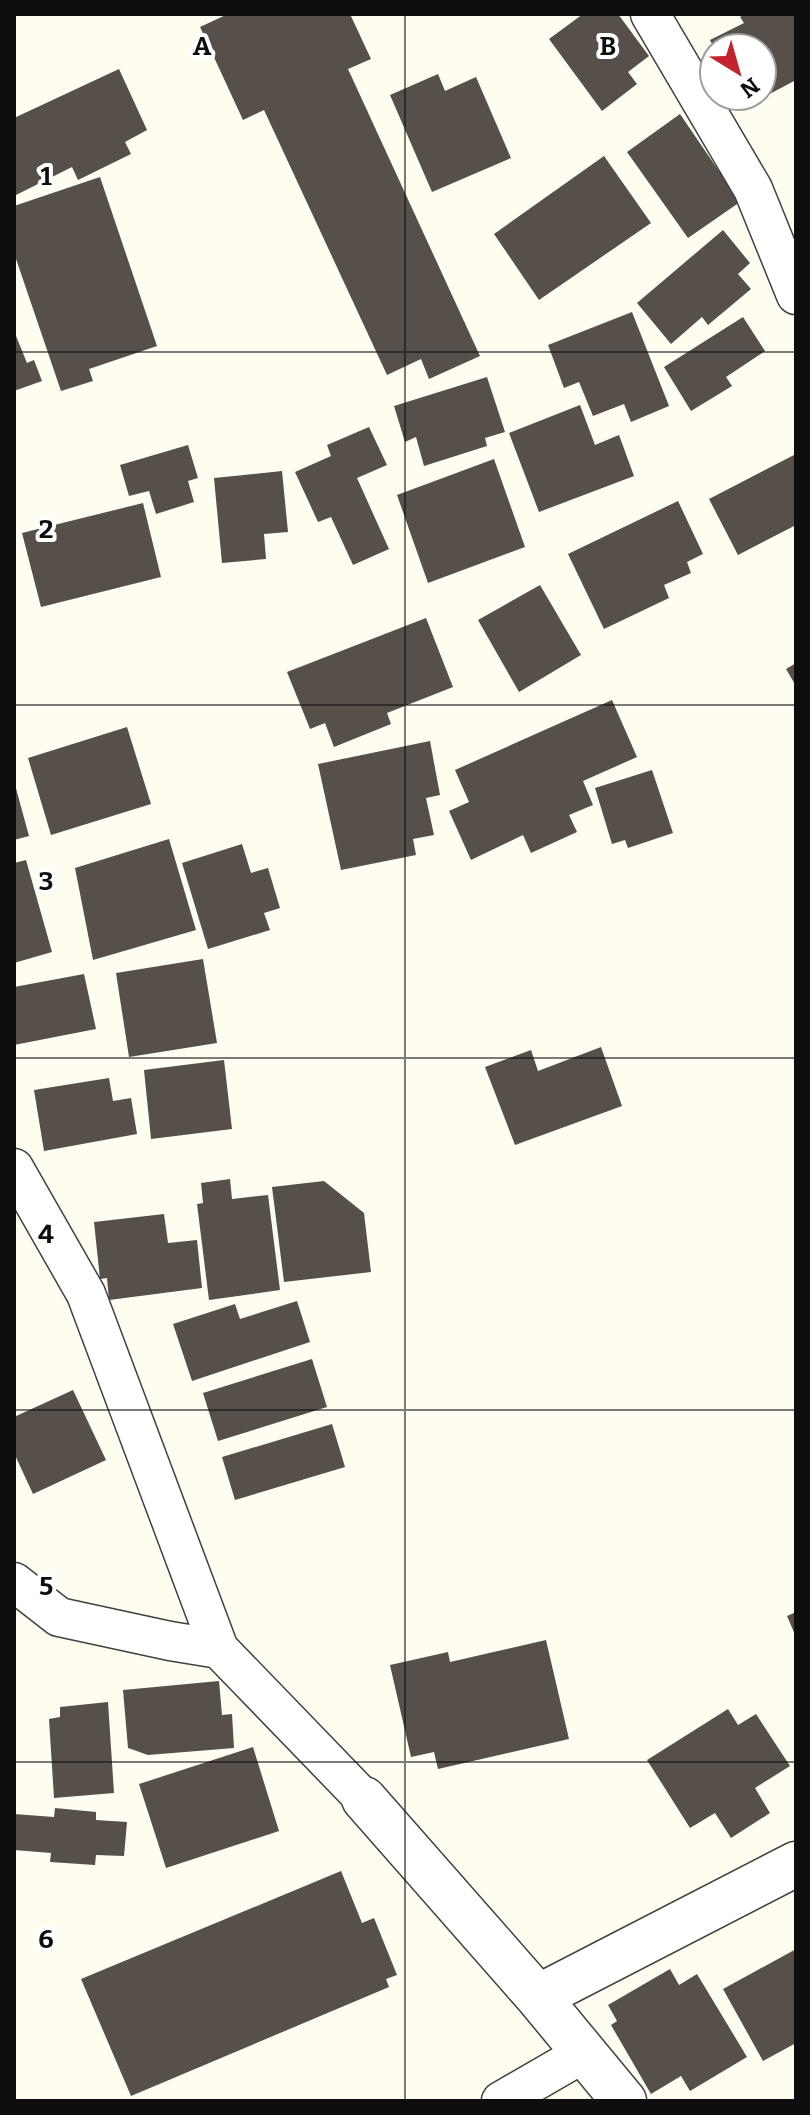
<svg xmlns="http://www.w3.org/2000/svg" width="810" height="2115" font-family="Bitter,serif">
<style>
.building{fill:#574f4a}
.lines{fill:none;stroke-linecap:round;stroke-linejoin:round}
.lane-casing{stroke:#414141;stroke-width:41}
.street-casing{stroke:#414141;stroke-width:47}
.lane{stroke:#fff;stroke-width:38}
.street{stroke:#fff;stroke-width:44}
.grid{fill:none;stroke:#0e0e0e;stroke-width:2;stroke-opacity:0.55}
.grid-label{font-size:26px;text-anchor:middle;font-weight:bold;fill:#0e0e0e;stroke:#fff;stroke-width:8;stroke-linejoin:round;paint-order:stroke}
</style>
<rect width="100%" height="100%" fill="#fffcf0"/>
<!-- building -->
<path class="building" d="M228,14H350L371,59L348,69L480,356L429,379L421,359L387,375L264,110L243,120L200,27Z
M583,14H618L649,56L628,72L637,84L602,111L549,39Z
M745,14H796V80L745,107L739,96H762V48H714L710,40L744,23L740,17Z
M119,69L147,130L125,142L131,154L78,180L72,167L14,196V118Z
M438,74L445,91L476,77L511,158L432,192L390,95Z
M680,114L740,202L688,238L627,152Z
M604,156L651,223L539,300L494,234Z
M100,177L157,346L89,369L93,381L61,391L14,253V206Z
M723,230L750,263L738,274L751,289L708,325L702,317L671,344L637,303Z
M632,312L669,406L631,422L624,404L593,416L579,382L564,388L548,345Z
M743,317L765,351L726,377L732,386L691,411L664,367Z
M14,331L27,363L34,360L42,381L14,391Z
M487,377L505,432L485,438L487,446L424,466L416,437L405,442L394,406Z
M580,405L595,445L619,435L634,476L539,512L509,433Z
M369,427L387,465L357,478L389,549L353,565L331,517L318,522L295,472L331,456L327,445Z
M188,445L198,478L188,481L194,502L156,514L149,491L129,496L120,465Z
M796,454V525L738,555L709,499Z
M494,459L525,547L428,583L397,495Z
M282,471L288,532L264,534L266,559L222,563L214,478Z
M678,501L703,554L687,562L691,573L664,585L669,598L604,629L568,554Z
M143,503L161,577L41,607L22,533Z
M540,585L581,655L519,692L478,620Z
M426,618L453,687L387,713L391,724L334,747L325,723L310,729L287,672Z
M796,663V686L786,669Z
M612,700L637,757L583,781L593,805L569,815L577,832L531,853L523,835L471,860L449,811L469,802L455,770Z
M127,727L151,804L51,835L28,758Z
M430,741L440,795L426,798L434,835L413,839L416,855L341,870L318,764Z
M652,770L673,833L628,848L625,840L612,844L595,788Z
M14,781L29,836L14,840Z
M169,839L196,930L93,960L75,868Z
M242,844L251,873L268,868L280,908L264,913L270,930L208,949L182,863Z
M26,860L52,952L14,963V863Z
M203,959L217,1043L129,1057L116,973Z
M84,974L96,1029L14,1045V987Z
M601,1047L622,1106L515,1145L485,1067L531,1050L538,1071Z
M224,1060L232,1129L151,1139L144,1070Z
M109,1078L113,1101L131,1098L137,1134L44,1151L34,1090Z
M230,1179L232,1199L268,1195L280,1290L209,1300L197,1204L203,1203L201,1183Z
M324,1181L364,1213L371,1272L284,1282L272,1187Z
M164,1214L168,1243L197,1240L202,1288L109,1300L107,1278L100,1279L94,1222Z
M297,1301L310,1342L192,1381L173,1324L235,1304L240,1319Z
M312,1359L327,1407L218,1441L203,1393Z
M73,1390L106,1460L33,1494L14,1453V1417Z
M332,1424L345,1467L235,1500L222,1457Z
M796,1612V1637L787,1616Z
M546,1640L569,1739L438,1769L434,1752L411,1757L390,1665L448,1652L450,1662Z
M219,1681L222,1715L232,1714L234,1748L148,1755L128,1748L123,1690Z
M108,1702L114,1793L54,1798L49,1719L60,1717V1707Z
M728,1709L738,1725L756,1714L790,1766L755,1788L770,1813L731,1838L715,1813L690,1828L647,1760Z
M253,1747L279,1831L166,1868L139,1784Z
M55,1808L96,1812V1820L127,1822L124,1856L96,1855L95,1865L50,1862L51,1853L14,1850V1814L54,1817Z
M341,1871L362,1923L374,1918L397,1975L386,1979L389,1987L131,2096L81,1979Z
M796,1949V2043L763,2061L723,1989Z
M670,1969L679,1985L697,1974L747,2057L690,2091L681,2076L651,2094L611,2025L617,2021L608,2005Z"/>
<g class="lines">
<defs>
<path id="lane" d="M650,14L753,189L796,295
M14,1168L86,1294L219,1649
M14,1582L59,1617L170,1641L219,1649L364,1799
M501,2101L584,2053"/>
<path id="street" d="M364,1799L538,1997L624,2101
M538,1997L796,1864"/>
</defs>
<!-- lane casing -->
<use href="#lane" class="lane-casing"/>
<!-- street casing -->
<use href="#street" class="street-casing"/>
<!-- lane -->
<use href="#lane" class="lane"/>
<!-- street -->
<use href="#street" class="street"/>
</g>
<!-- grid -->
<path class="grid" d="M405,14V2101M14,352H796M14,705H796M14,1058H796M14,1410H796M14,1762H796"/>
<g class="grid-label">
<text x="202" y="55">A</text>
<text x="608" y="55">B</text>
<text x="46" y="185">1</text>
<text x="46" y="538">2</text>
<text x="46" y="890">3</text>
<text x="46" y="1243">4</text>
<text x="46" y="1595">5</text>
<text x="46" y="1948">6</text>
</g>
<!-- border -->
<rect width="810" height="2115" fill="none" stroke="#0e0e0e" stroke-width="32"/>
<!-- north arrow -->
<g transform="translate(738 72) rotate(143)"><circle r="38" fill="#ffffff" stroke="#9f9f9f" stroke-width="2"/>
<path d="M0-6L14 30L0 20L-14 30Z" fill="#c2232d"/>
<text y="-12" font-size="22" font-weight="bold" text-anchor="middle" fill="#0e0e0e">N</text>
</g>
</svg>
